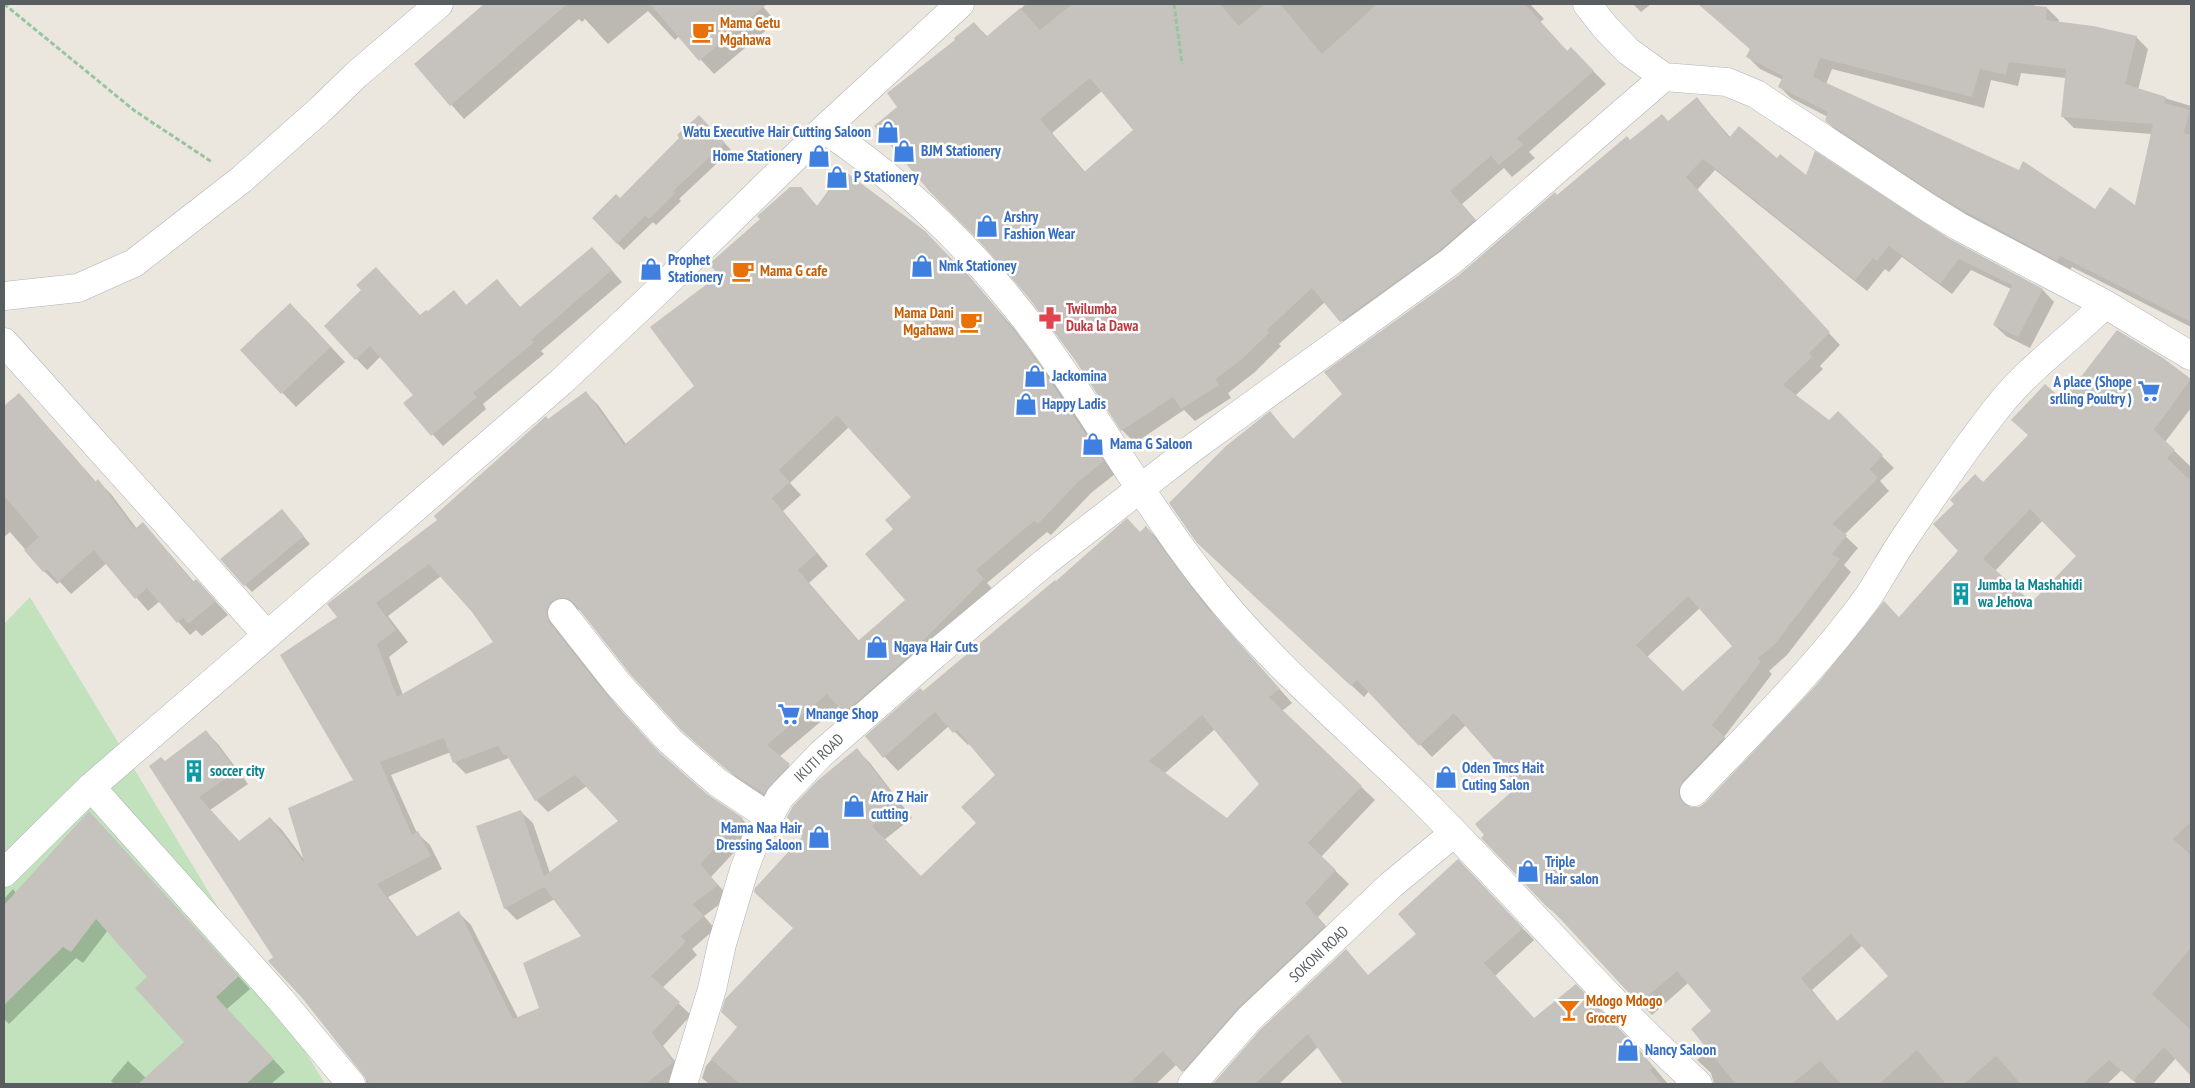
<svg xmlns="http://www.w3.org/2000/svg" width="2195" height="1088" font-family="'PT Sans Narrow',sans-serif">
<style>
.green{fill:#c1e2bc}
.shadow{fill:#0003;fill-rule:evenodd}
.building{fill:#c6c2bd;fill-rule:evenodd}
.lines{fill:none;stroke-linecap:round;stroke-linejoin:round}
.minor-casing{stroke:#b0b3b7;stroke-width:29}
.path{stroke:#97c59f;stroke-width:3;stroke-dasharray:5 2.5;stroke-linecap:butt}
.minor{stroke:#fff;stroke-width:28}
.labels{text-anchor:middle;stroke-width:5;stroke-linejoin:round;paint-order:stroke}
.food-label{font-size:15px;font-weight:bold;fill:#c56008;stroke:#fff;text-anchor:start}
.shop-label{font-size:15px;font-weight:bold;fill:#366cbe;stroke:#fff;text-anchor:start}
.health-label{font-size:15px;font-weight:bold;fill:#be3a42;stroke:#fff;text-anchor:start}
.culture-label{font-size:15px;font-weight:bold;fill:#0d838f;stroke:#fff;text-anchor:start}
.street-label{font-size:15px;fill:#585d60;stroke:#fff}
</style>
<rect width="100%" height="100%" fill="#ebe7df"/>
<!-- green -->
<path class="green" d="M30,597L325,1084H4V624Z"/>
<!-- shadow -->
<path class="shadow" d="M485,4H761L776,22L714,74L679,36L675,40L648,11L608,44L585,19L582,22L579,19L464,119L416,65Z
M1026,4H1152L1173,29L1203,4H1434L1454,25L1477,4H1530L1544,19L1540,22L1568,52L1571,49L1606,84L1529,152L1535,158L1512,177L1504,168L1462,204L1487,233L1354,334L1325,302L1279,344L1281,346L1255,372L1228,393L1231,398L1195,421L1184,410L1135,443L1122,430L1076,359L899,107L957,40L974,23L988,37ZM1102,91L1135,130L1086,173L1052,133Z
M1633,4H1651L1641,12Z
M1700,4H2032L2036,7L2047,8L2059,20L2058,23L2136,37L2148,49L2138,90L2191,106V204L2153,194L2152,134L2074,128L2062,116L2066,78L2021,73L2018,86L1991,80L1984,108L1832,69L1826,84L2096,210L2136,207L2138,199L2191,224V327L2072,267L2069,272L1949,205L1838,132L1826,121L1828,117L1791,98L1780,87L1783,80L1760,69L1748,57L1751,50Z
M1697,99L1731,138L1777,160L1807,178L1949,240L2043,290L2054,302L2030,348L2006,336L1994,325L2011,289L1971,270L1952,294L1902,257L1889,272L1885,269L1867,291L1715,170L1697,190L1840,345L1820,366L1823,369L1795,396L1829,422L1838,413L1894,468L1880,481L1889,491L1844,535L1858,548L1844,565L1851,572L1787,655L1769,671L1772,674L1724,737L1736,750L1690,800V808H1698L1706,804L1900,619L1959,550L1983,483L2063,402L2163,359L2191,381V408L2165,442L2191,467V1074L2176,1058L2153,1084H2137L2122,1070L2107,1084H1714L1711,1073L1697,1060L1710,1049L1713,1011L1688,983L1652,1015L1564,922L1547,906L1520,786L1466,725L1432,757L1369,691L1364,697L1210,554L1270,413L1294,440L1343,394L1460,276L1557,197L1630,141L1668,122ZM2043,520L2077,556L2032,604L1995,571ZM1700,608L1734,646L1683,693L1647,657ZM1863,945L1890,976L1838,1022L1812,990Z
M706,123L731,150L679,199L681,201L656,225L653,222L624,250L617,243L620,199Z
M800,188L818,207L924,232L968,275L1016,331L1061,392L1106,460L1105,461L1115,474L1091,493L1051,535L1047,532L987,583L995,592L857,724L839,706L779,757L801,777L776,806L740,781L695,742L581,610L573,609L558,628L562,636L618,707L663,757L706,795L742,819L754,831L711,877L729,897L704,916L715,929L692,949L697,955L662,988L691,1015L663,1046L685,1074L672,1084H367L364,1073L275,958L165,762L206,732L218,744L248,784L210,810L240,842L270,818L282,830L306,862L355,780L339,617L439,520L549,420L586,393L598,405L626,444L696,386L721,275ZM849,427L913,498L895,529L906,600L859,641L809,583L828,566L783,511L801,495L790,483ZM441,576L473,611L495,643L403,695L389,657L408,642L388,616ZM451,752L454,762L466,774L509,758L536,800L548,812L587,786L620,821L550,873L533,823L520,811L505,908L517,920L555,899L583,936L540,1009L518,1018L471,925L459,913L418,938L388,897L442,869L430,845L417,833L391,775Z
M592,248L622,282L541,351L544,354L483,404L486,409L443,446L405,403L415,395L381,356L367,370L325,326L420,316L428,313L454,292L467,306L497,281L521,308Z
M305,319L345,362L296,407L242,350Z
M19,394L96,482L98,481L111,494L137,529L143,523L194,582L209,594L228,615L202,636L196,630L190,635L160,601L148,611L107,563L71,594L60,582L57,584L44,571L10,532L4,537V408Z
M288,518L310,544L252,592L245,585Z
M1146,527L1160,541L1218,620L1292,703L1282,711L1375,800L1321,857L1349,884L1318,917L1338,940L1196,1084L1177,1064L1156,1084H709L702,1078L706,1066L738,1028L794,929L804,838L857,750L870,763L912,818L884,840L921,878L978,823L997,775L970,743L968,745L949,726L898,771L866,737L923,693L1056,583L1140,533ZM1215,729L1261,784L1227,820L1164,774Z
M89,812L250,989L227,1009L285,1072L271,1084H114L111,1081L128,1061L146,1078L186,1043L149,977L108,930L83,963L76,958L9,1024L4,1019V899L13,889L16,893Z
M1469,872L1534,940L1495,976L1534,1019L1575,985L1641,1052L1668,1084H1345L1318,1047L1279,1084H1214L1261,1031L1369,976L1418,934Z"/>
<!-- building -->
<path class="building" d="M484,4H567L450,106L414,64Z
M650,4H767L699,61Z
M1072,4H1220L1239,26L1265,4H1280L1322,54L1377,4H1525L1567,51L1571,47L1594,71L1517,138L1523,145L1499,165L1491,156L1450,191L1475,220L1440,250L1340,322L1312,288L1267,330L1269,333L1242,359L1216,379L1219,385L1181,409L1173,397L1121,431L1075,360L1028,297L978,240L930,192L874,126L897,107L887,93L955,40L954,38L974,22L986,37L1020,8L1040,30ZM1090,78L1133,130L1084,172L1040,119Z
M1698,4H2015L2047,7L2046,20L2093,26L2137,36L2125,84L2166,97L2164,103L2190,110L2184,133L2191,135V322L2060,256L2057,261L1966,212L1935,194L1825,121L1828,112L1778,87L1783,76L1746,57L1750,49ZM1820,58L1972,97L1980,69L2006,75L2009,62L2066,69L2061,117L2153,124L2135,205L2110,187L2095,209L2023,161L2019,170L1813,77Z
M1697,97L1729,138L1739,126L1777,158L1780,154L1806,175L1815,151L1950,239L2043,289L2018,337L1993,325L2012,285L1959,259L1940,284L1889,246L1877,261L1873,258L1855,280L1703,159L1686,177L1830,332L1809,353L1812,357L1783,385L1829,420L1838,411L1883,455L1870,469L1878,478L1832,524L1847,535L1832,554L1840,559L1775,644L1758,658L1761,662L1712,725L1725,737L1683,781L1679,789V797L1684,804L1691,807H1699L1705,803L1818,683L1884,601L1899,617L1958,551L1933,524L1954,504L1950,500L1975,474L1983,482L2028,435L2011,420L2045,384L2063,400L2117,330L2163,358L2191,379L2154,430L2175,450L2167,458L2191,481V822L2173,839L2191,855V948L2152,994L2191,1030V1076L2164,1047L2133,1081L2109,1060L2083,1084H2021L1996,1056L1964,1084H1946L1917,1050L1879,1084H1841L1820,1061L1792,1084H1736L1691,1029L1711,1011L1677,971L1639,1004L1554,912L1546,906L1481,838L1484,835L1475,824L1518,786L1454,713L1419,746L1357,680L1351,686L1197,543L1169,503L1226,446L1270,411L1293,439L1342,394L1324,372L1459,275L1555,192L1557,195L1627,136L1630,140L1662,114L1668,121ZM2030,509L2076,556L2032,602L1983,559ZM1688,596L1732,646L1683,691L1636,645ZM1851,934L1888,976L1837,1021L1801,978Z
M699,115L725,143L673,191L675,193L649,219L645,216L617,244L592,218L616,194L620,198L679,138L677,135Z
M843,170L925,231L980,289L1026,346L1104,461L1079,481L1038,524L1034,521L976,570L984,579L899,665L844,713L827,694L767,745L790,764L764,794L727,770L681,730L630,674L574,603L567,598H560L552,601L547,608V615L549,622L606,694L660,753L707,794L743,818L700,864L718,885L693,904L704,916L681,936L686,942L651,976L680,1002L652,1033L674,1062L645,1084H370L303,999L268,961L273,957L149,766L161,757L165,761L206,730L237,771L199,797L239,841L270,817L305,864L288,808L353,780L280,655L337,617L327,604L437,520L434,516L546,416L548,419L586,391L624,445L694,386L650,327L719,275L709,264L760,219L757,216L764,210L790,187H801L817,206ZM837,415L911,497L885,520L893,529L865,554L905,600L858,641L798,570L817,553L772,498L790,482L779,470ZM429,564L472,612L493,642L397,697L377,644L396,630L376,603ZM444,738L453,763L498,746L504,755L506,754L535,801L575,775L618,821L544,876L521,810L476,826L504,909L544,887L581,936L523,963L539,1008L513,1019L459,911L416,937L377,884L431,856L418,831L412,835L380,762Z
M592,247L612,270L531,340L534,342L473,393L477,397L431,436L403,403L413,395L370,346L355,360L324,326L361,290L356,285L376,267L420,315L426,310L428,311L454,290L466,305L497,279L520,307Z
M290,303L331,347L281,394L240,350Z
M19,393L95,482L98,479L135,529L143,522L193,582L196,579L216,601L188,624L183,617L177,623L147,588L135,599L94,550L58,582L47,569L43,572L24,550L39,537L4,496V406Z
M282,509L304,536L244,586L220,559Z
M1127,518L1140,532L1146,526L1205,605L1280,689L1269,697L1362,786L1308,843L1336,870L1305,903L1325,926L1238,1008L1182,1072L1163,1051L1129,1084H740L711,1059L737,1027L721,1012L725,999L793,928L754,892L755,888L802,837L787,817L793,806L817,781L857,748L900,804L872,826L921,876L976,823L961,807L995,775L957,730L953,733L935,712L883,758L865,736L920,688L923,691L1055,580L1056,581ZM1202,715L1259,784L1227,818L1149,761Z
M89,811L239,976L216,997L274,1059L246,1084H138L184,1042L135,988L147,977L96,919L71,952L63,947L4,1005V905Z
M1458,859L1523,928L1484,963L1534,1018L1576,984L1629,1039L1653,1067L1650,1070L1662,1084H1343L1308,1034L1255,1084H1213L1260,1030L1346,949L1368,975L1416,934L1398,914Z"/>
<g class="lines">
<defs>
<path id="minor" d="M1587,4L1605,27L1628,51L1664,77L1727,82L1756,94L1927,207L1958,226L2105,304L2191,356
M824,129C907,185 980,257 1039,337C1101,422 1151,514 1217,595C1279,671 1356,734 1425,803C1517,895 1602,995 1698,1084
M4,296L78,288L134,263L242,179L321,109L356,75L439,4
M4,342L267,635
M562,613L618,684L670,741L717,782L768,816
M91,787L280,999L351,1084
M1694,792C1754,729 1817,667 1868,597C1879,580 1889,562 1900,545C1932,497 1965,448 2001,403C2031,366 2072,338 2105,304
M4,873L91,787L561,382L662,287L824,129L960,4
M683,1084L712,989L722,944L744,870L753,846L780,797L821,754L934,655L1044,563L1194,447L1450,262L1664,77
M1192,1084L1249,1019L1391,885L1454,833"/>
</defs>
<!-- minor casing -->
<use href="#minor" class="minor-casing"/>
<!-- path -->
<path class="path" d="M4,4L135,111L212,162
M1174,4L1182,64"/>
<!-- minor -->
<use href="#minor" class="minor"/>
</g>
<!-- icons -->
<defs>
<symbol id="cafe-bare" viewBox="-9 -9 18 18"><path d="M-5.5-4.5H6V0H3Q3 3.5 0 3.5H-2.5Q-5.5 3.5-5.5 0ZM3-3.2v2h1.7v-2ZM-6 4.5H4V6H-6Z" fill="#e8710a" stroke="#fff" stroke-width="2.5" paint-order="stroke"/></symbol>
<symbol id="shop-bare" viewBox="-9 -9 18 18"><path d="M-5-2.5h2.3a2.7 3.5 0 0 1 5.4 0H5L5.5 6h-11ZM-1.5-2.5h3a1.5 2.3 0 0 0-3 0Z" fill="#3f7fe0" stroke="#fff" stroke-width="2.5" paint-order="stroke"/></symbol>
<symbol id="pharmacy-bare" viewBox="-9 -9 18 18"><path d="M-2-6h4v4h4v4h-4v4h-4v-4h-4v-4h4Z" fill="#e0444e" stroke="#fff" stroke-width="2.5" paint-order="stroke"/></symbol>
<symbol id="supermarket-bare" viewBox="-9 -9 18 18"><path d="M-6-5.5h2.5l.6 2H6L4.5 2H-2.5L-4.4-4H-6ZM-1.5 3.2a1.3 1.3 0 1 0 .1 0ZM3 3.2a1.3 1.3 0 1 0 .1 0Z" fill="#3f7fe0" stroke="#fff" stroke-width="2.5" paint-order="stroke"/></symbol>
<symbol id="building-bare" viewBox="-9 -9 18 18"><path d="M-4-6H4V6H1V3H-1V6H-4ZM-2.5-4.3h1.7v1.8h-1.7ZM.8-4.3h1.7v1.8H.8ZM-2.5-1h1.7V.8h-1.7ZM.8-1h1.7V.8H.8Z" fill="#0f9aa8" stroke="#fff" stroke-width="2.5" paint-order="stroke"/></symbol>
<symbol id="bar-bare" viewBox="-9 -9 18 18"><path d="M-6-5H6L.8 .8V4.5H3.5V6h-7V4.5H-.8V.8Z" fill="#e8710a" stroke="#fff" stroke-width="2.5" paint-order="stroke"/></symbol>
</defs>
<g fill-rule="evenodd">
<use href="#cafe-bare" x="687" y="16" width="32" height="32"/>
<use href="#shop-bare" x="872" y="116" width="32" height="32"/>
<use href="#shop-bare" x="888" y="135" width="32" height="32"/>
<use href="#shop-bare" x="803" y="140" width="32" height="32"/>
<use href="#shop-bare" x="821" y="161" width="32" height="32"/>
<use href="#shop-bare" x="971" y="210" width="32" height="32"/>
<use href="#shop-bare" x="906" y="250" width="32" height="32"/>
<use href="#shop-bare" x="635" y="253" width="32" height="32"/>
<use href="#cafe-bare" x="727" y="255" width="32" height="32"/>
<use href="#pharmacy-bare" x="1034" y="302" width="32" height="32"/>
<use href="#cafe-bare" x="955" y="306" width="32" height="32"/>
<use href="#shop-bare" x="1019" y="360" width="32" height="32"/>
<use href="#supermarket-bare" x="2133" y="375" width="32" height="32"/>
<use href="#shop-bare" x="1010" y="388" width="32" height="32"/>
<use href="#shop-bare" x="1077" y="428" width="32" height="32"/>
<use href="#building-bare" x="1945" y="578" width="32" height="32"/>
<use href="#shop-bare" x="861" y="631" width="32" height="32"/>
<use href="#supermarket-bare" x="773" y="698" width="32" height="32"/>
<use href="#building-bare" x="178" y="755" width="32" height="32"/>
<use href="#shop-bare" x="1430" y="761" width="32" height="32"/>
<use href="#shop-bare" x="838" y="790" width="32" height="32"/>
<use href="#shop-bare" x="803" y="821" width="32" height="32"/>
<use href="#shop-bare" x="1512" y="855" width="32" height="32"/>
<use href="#bar-bare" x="1553" y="994" width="32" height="32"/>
<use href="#shop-bare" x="1612" y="1034" width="32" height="32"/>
</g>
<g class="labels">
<!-- food labels -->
<g class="food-label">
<text x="720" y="28">Mama Getu<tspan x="720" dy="17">Mgahawa</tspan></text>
<text x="760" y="276">Mama G cafe</text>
<text x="954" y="318" text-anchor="end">Mama Dani<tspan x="954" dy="17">Mgahawa</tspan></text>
<text x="1586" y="1006">Mdogo Mdogo<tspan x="1586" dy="17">Grocery</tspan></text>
</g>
<!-- shop labels -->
<g class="shop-label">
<text x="871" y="137" text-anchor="end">Watu Executive Hair Cutting Saloon</text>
<text x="921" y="156">BJM Stationery</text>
<text x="802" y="161" text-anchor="end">Home Stationery</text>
<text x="854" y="182">P Stationery</text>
<text x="1004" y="222">Arshry<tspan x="1004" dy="17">Fashion Wear</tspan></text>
<text x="668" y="265">Prophet<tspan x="668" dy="17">Stationery</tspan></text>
<text x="939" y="271">Nmk Stationey</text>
<text x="1052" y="381">Jackomina</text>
<text x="2132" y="387" text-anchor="end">A place (Shope<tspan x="2132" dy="17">srlling Poultry )</tspan></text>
<text x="1042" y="409">Happy Ladis</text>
<text x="1110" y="449">Mama G Saloon</text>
<text x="894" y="652">Ngaya Hair Cuts</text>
<text x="806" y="719">Mnange Shop</text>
<text x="1462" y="773">Oden Tmcs Hait<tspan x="1462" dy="17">Cuting Salon</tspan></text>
<text x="871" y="802">Afro Z Hair<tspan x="871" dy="17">cutting</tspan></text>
<text x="802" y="833" text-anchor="end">Mama Naa Hair<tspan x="802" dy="17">Dressing Saloon</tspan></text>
<text x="1545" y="867">Triple<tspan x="1545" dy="17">Hair salon</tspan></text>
<text x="1645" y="1055">Nancy Saloon</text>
</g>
<!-- health labels -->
<g class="health-label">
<text x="1066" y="314">Twilumba<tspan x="1066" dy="17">Duka la Dawa</tspan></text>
</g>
<!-- culture labels -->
<g class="culture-label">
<text x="1978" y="590">Jumba la Mashahidi<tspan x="1978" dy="17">wa Jehova</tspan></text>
<text x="210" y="776">soccer city</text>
</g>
<!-- street labels -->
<g class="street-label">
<text transform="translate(819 758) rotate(-44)" y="5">IKUTI ROAD</text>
<text transform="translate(1319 954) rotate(-43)" y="5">SOKONI ROAD</text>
</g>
</g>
<!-- border -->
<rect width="2195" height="1088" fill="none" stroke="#585d60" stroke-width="10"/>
</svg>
